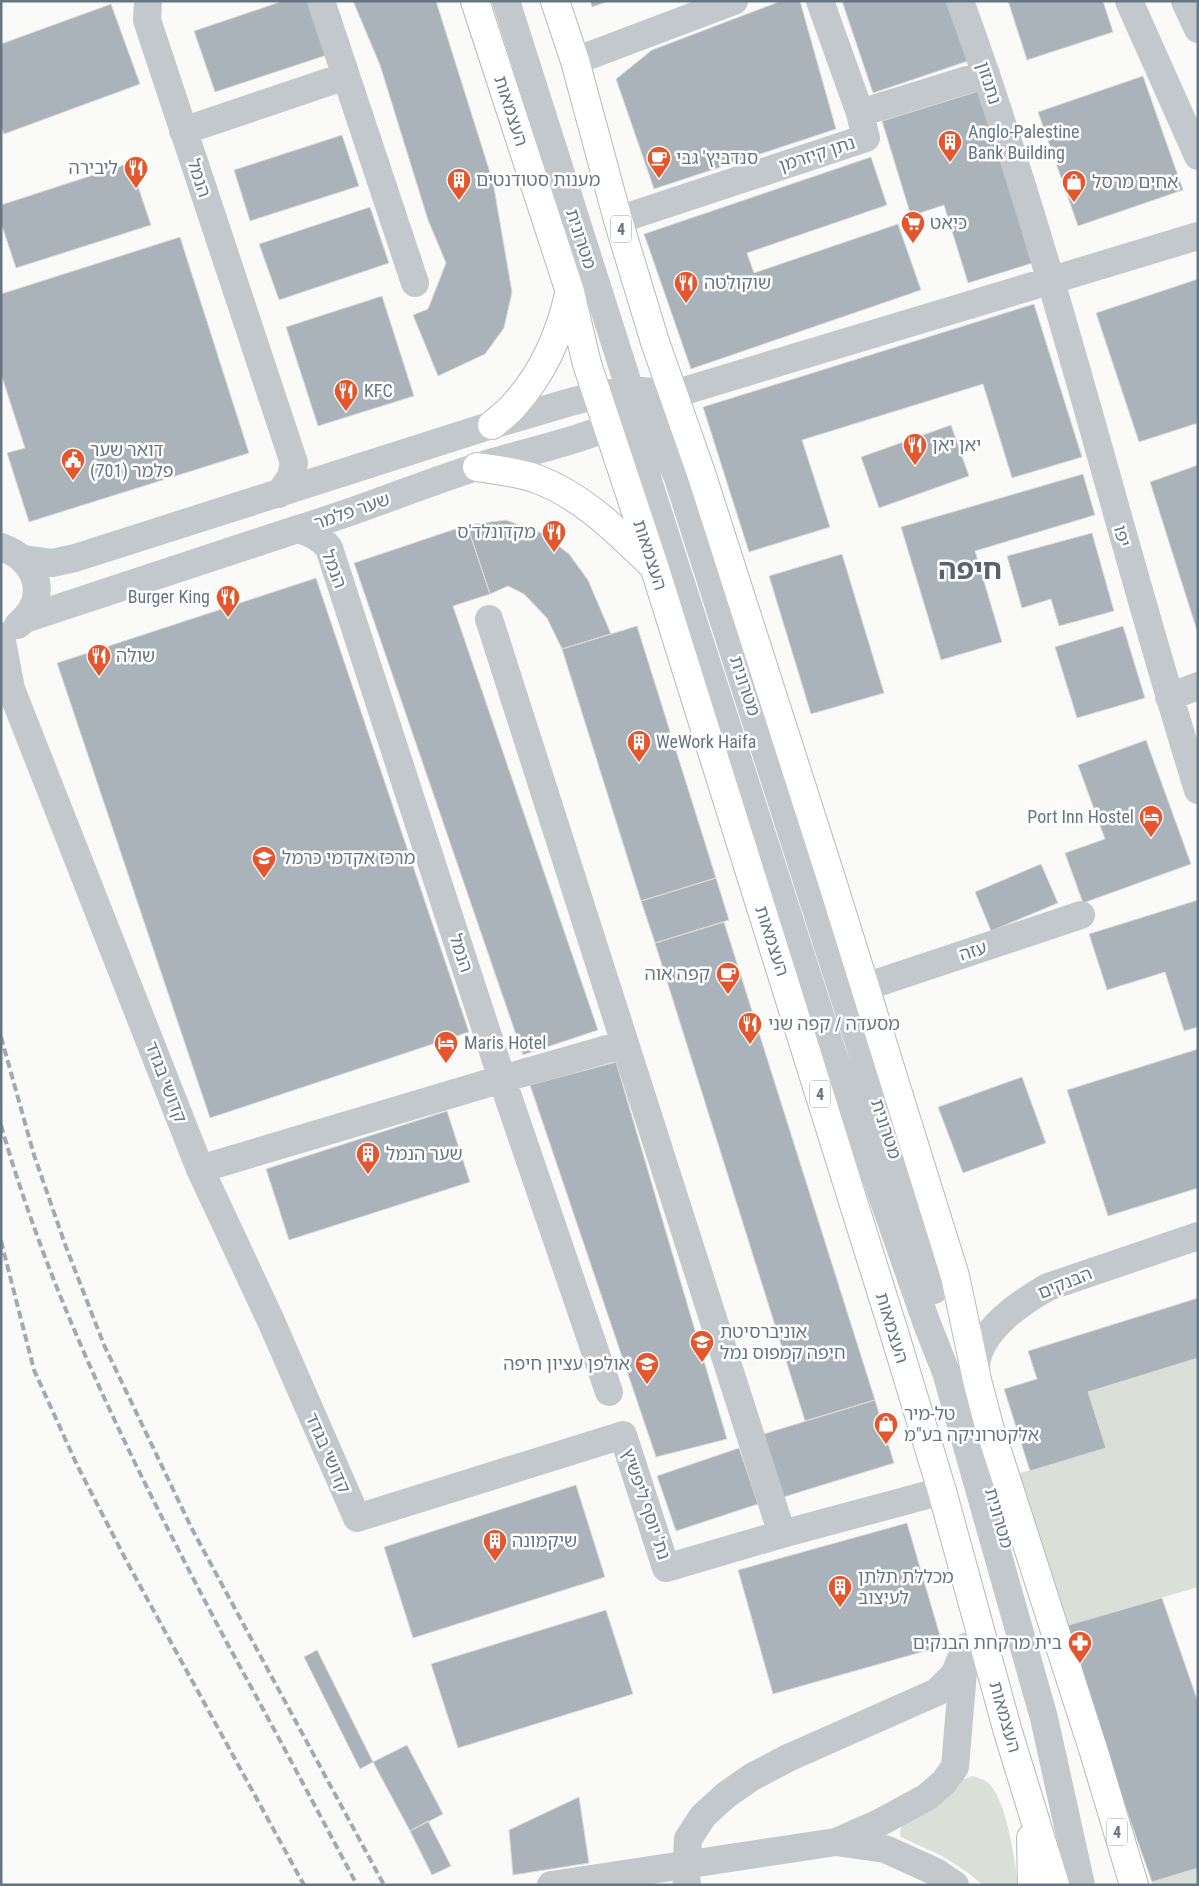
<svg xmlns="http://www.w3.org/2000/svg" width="1199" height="1886" font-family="'Roboto Condensed','Noto Sans Hebrew',sans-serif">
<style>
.green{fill:#dadfd7}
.building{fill:#aab3b9;stroke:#dcdcda}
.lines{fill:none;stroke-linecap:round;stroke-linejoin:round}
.highway-casing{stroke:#b4b9bd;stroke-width:30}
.minor{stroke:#c3c8cc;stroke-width:28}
.highway{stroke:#fff;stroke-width:28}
.rail{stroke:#a2aab0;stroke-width:4;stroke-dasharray:8 4;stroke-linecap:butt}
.minor-bridge{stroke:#c3c8cc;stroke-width:28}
.labels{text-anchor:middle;stroke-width:5;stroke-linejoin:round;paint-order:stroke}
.shield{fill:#fff;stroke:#939fa8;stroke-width:1}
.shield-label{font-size:16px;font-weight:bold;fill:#657683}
.street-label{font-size:18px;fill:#657683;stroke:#fff}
.poi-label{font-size:18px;fill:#657683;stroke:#fff;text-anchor:start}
.town-label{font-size:28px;font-weight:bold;fill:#57646e;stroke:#fff}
</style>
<rect width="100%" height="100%" fill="#fafaf8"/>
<!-- green -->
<path class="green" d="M1198,1358V1587L1062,1627L1017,1474L1106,1448L1088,1392Z
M972,1776C979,1778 987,1780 992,1787C1007,1807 1015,1859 1018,1885H983L967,1872L942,1856L901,1837L900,1832L902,1825C922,1813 949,1803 959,1781Z
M1198,1868V1885H1152V1882Z"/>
<!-- building -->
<path class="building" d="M283,1H308L327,55L215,92L194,31Z
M353,1H436L493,182L512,292L504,328L485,354L438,376L413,315L428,309L446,263L428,220L380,65Z
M590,1H609L592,7Z
M781,1H800L836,129L654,189L616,79L652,50Z
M842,1H948L968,61L873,93Z
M1008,1H1103L1113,32L1027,60Z
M111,4L140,84L4,134L1,126V44Z
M1143,76L1183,190L1078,226L1038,112Z
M982,90L1036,262L968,283L944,205L911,216L882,121Z
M342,135L359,186L250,221L234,170Z
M871,157L887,205L747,253L754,273L898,224L921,290L691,369L644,234Z
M130,163L151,225L16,268L1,223V205Z
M370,207L389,263L279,300L259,244Z
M180,237L249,453L29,522L7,453L25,448L1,374V294Z
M1198,279V423L1139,442L1096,313Z
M382,296L414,396L318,426L286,327Z
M1034,304L1082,457L1012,478L983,384L802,440L830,527L749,552L703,407Z
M951,425L969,476L879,508L861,457Z
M1198,465V634L1150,482Z
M1083,474L1095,515L975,551L1002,642L941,660L901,527Z
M506,520L542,533L569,554L588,580L611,634L562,649L547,618L524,594L508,586L490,594L467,525Z
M467,525L490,594L453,606L598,1030L523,1055L354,563Z
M1092,533L1114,611L1059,626L1051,599L1022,608L1007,556Z
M842,554L884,693L811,714L769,576Z
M316,578L469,1032L210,1118L57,663Z
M637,626L716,878L641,901L562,649Z
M1123,626L1145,698L1077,718L1055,647Z
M1146,740L1191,864L1083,903L1065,853L1105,839L1078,765Z
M1041,864L1058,903L991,931L975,892Z
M716,878L729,920L655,943L641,901Z
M1198,900V1027L1184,1031L1165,972L1107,990L1089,934Z
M724,922L875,1400L805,1421L655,943Z
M1198,1049V1188L1108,1216L1067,1090Z
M616,1062L727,1439L656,1457L530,1085Z
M1022,1077L1046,1143L963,1173L938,1107Z
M447,1111L470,1182L289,1240L266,1169Z
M1198,1298V1358L1088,1392L1106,1448L1030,1471L1004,1389L1037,1379L1028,1351Z
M875,1400L894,1463L777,1499L757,1436Z
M739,1448L758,1504L676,1531L657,1476Z
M576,1485L605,1577L413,1638L384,1547Z
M907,1523L943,1646L773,1694L738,1570Z
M1162,1598L1198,1702V1868L1152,1882L1062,1627Z
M606,1610L633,1694L458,1748L431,1664Z
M317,1650L373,1762L360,1769L304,1657Z
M407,1745L443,1814L410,1831L373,1762Z
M579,1797L589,1863L513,1875L509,1830Z
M428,1821L451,1866L432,1875L410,1831Z"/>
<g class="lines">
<defs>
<path id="highway" d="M475,1L570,292L587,364L654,566L893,1329L942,1491L1008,1732L1055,1885
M555,1L575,61L618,220L655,342L701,473L831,878L955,1276L977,1380L989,1426L1094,1752L1134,1885
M492,425C500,418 509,412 515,404C543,373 560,334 569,294
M477,467C497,470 518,472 537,479C582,496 616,530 650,563
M1031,1838L1032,1885"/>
</defs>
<!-- highway casing -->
<use href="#highway" class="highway-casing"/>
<!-- minor -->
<path class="minor" d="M148,1L147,20L294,463L291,477L279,494
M321,1L415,283
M506,1L630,390L631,418L649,484L831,1049L927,1324L946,1372L1044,1718L1081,1885
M960,1C1054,259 1116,528 1198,790
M1129,1L1198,156
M1185,1L1198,29
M575,61L734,1
M860,113L986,74
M183,131L346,76
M618,220L866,138L860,113L820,1
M630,390L649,408L678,478L901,1174L934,1290
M298,529C311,533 320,537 329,548L502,1079L609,1392
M1,547C39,560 50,599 18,625
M24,559L52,563L75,558L492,425L567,403L597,395L630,390L674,394L1198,236
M25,619L298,529C359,511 417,486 477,467C528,451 580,441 629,419
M489,619L782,1534
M1,636L11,689L200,1169L271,1321L357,1518L623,1435L666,1568L782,1534L942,1491
M1169,697L1198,686
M865,987L1081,915
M200,1169L502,1079L625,1044
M977,1380C977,1375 976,1369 976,1364C980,1330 1021,1302 1048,1287L1198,1236
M836,1842L879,1823L927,1797L944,1782L955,1767L964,1660
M836,1842L885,1849L936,1872L955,1885
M687,1885L686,1874L688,1839L703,1816L726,1795L752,1777L788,1758L937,1692L954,1675L966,1647"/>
<!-- highway -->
<use href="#highway" class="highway"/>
<!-- rail -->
<path class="rail" d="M1,1037L34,1155L66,1247L104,1345L192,1529L384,1885
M1,1125C53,1307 139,1476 227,1643C271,1723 314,1804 357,1885
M1,1241L34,1370L77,1465L127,1562L304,1885"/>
<!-- minor-bridge -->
<path class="minor-bridge" d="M551,1885L836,1842"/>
</g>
<!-- icons -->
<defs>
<symbol id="building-pin" viewBox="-11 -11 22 30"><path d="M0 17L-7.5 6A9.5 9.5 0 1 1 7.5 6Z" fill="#e4572e" stroke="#fff"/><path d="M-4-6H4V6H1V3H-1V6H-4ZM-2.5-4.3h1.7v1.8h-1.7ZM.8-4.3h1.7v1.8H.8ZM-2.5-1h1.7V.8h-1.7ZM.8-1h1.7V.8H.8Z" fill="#fff"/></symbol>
<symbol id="cafe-pin" viewBox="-11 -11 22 30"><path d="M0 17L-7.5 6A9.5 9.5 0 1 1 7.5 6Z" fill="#e4572e" stroke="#fff"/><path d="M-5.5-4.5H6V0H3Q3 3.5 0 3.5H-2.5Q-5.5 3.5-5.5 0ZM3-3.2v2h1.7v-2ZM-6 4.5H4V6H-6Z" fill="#fff"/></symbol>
<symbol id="restaurant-pin" viewBox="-11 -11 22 30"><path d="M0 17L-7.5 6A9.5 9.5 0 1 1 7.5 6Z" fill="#e4572e" stroke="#fff"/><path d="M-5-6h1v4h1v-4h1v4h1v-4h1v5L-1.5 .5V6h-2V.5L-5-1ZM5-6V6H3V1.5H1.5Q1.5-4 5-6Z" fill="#fff"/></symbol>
<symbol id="shop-pin" viewBox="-11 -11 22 30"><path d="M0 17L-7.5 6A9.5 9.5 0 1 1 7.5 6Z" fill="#e4572e" stroke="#fff"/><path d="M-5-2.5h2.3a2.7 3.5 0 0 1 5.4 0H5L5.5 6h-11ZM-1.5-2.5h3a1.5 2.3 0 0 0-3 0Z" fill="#fff"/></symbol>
<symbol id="supermarket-pin" viewBox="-11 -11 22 30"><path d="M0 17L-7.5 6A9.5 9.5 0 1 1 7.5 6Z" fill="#e4572e" stroke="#fff"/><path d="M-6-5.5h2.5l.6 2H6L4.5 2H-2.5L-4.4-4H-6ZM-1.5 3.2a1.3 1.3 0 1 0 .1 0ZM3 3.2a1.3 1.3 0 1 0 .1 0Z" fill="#fff"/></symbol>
<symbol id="civic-pin" viewBox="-11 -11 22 30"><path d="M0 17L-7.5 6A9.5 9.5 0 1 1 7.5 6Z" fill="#e4572e" stroke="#fff"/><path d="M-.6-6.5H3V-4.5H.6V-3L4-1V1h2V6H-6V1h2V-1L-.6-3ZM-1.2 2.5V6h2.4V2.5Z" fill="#fff"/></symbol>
<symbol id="hotel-pin" viewBox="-11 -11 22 30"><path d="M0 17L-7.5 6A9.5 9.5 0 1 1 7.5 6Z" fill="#e4572e" stroke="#fff"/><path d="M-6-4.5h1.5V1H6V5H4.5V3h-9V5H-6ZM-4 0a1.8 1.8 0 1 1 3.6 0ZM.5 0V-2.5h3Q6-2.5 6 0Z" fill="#fff"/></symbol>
<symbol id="school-pin" viewBox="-11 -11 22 30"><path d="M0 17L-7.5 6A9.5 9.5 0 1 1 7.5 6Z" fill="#e4572e" stroke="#fff"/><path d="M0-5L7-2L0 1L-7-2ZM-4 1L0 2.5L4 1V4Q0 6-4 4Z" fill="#fff"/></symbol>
<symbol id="pharmacy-pin" viewBox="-11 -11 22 30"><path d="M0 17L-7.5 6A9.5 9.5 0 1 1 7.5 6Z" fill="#e4572e" stroke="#fff"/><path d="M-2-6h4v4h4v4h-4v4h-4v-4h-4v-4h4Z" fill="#fff"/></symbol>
</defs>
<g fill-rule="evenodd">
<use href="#building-pin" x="936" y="128" width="28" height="38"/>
<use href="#cafe-pin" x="645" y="144" width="28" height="38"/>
<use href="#restaurant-pin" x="122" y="154" width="28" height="38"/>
<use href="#building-pin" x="445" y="166" width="28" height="38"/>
<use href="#shop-pin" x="1060" y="168" width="28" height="38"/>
<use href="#supermarket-pin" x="899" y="209" width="28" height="38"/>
<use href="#restaurant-pin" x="672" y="269" width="28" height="38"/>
<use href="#restaurant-pin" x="332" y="377" width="28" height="38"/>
<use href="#restaurant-pin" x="901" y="431" width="28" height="38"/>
<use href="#civic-pin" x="59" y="446" width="28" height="38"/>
<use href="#restaurant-pin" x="540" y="518" width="28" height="38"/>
<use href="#restaurant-pin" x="214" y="583" width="28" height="38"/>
<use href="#restaurant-pin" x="85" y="642" width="28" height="38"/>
<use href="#building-pin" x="625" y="728" width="28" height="38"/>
<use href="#hotel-pin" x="1137" y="803" width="28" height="38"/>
<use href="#school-pin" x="250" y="844" width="28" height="38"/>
<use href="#cafe-pin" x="714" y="960" width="28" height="38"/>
<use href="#restaurant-pin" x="736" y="1010" width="28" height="38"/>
<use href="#hotel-pin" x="432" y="1029" width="28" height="38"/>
<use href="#building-pin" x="354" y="1140" width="28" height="38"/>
<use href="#school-pin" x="688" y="1328" width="28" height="38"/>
<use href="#school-pin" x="633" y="1350" width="28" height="38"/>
<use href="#shop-pin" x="872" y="1410" width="28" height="38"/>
<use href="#building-pin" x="481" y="1527" width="28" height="38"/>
<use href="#building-pin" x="826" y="1573" width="28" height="38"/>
<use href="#pharmacy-pin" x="1066" y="1629" width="28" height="38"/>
</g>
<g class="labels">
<!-- shield labels -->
<g class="shield">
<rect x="611" y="215.5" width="20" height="27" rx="4"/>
<rect x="810" y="1080.5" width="20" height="27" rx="4"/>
<rect x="1107" y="1818.5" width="20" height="27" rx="4"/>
</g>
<g class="shield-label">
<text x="621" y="235">4</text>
<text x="820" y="1100">4</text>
<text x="1117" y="1838">4</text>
</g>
<!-- street labels -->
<g class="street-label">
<text transform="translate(989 83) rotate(72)" y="6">נתנזון</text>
<text transform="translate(511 111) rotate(72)" y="6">העצמאות</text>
<text transform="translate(817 154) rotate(-18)" y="6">נתן קיזרמן</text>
<text transform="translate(199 178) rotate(72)" y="6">הנמל</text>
<text transform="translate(581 239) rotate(72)" y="6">מטרונית</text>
<text transform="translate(352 511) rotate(-19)" y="6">שער פלמר</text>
<text transform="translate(1122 536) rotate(75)" y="6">יפו</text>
<text transform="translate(650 555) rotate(72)" y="6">העצמאות</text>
<text transform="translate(334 569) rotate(69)" y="6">הנמל</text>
<text transform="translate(745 686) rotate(72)" y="6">מטרונית</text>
<text transform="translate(772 941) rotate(72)" y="6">העצמאות</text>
<text transform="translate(973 951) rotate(-18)" y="6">עזה</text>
<text transform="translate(461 953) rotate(72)" y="6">הנמל</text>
<text transform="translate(166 1082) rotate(69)" y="6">קדושי בגדד</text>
<text transform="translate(886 1129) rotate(72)" y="6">מטרונית</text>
<text transform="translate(1065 1283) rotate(-22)" y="6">הבנקים</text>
<text transform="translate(892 1328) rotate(73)" y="6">העצמאות</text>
<text transform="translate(328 1453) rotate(66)" y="6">קדושי בגדד</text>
<text transform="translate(646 1504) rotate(71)" y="6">נת' יוסף ליפשיץ</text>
<text transform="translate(999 1518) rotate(74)" y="6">מטרונית</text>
<text transform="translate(1005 1717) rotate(74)" y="6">העצמאות</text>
</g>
<!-- poi labels -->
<g class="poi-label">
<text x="968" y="138">Anglo-Palestine<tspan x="968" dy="21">Bank Building</tspan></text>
<text x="676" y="164">סנדביץ' גבי</text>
<text x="118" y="174" text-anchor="end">ליבירה</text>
<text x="476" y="186">מענות סטודנטים</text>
<text x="1092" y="188">אחים מרסל</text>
<text x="930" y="229">כיאט</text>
<text x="704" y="289">שוקולטה</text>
<text x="364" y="397">KFC</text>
<text x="932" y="451">יאן יאן</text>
<text x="90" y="456">דואר שער<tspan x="90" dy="21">פלמר (701)</tspan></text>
<text x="536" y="538" text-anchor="end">מקדונלד'ס</text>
<text x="210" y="603" text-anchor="end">Burger King</text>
<text x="116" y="662">שולה</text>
<text x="656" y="748">WeWork Haifa</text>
<text x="1134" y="823" text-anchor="end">Port Inn Hostel</text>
<text x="282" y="864">מרכז אקדמי כרמל</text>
<text x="710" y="980" text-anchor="end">קפה אוה</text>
<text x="768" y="1030">מסעדה / קפה שני</text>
<text x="464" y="1049">Maris Hotel</text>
<text x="386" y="1160">שער הנמל</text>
<text x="720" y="1338">אוניברסיטת<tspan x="720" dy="21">חיפה קמפוס נמל</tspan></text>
<text x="630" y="1370" text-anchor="end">אולפן עציון חיפה</text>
<text x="904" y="1420">טל-מיר<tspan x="904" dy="21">אלקטרוניקה בע"מ</tspan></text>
<text x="512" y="1547">שיקמונה</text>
<text x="858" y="1583">מכללת תלתן<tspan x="858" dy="21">לעיצוב</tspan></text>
<text x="1062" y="1649" text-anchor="end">בית מרקחת הבנקים</text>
</g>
<!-- town labels -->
<g class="town-label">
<text x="970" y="579">חיפה</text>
</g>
</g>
<!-- border -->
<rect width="1199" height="1886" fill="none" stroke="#657683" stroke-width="5"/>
</svg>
